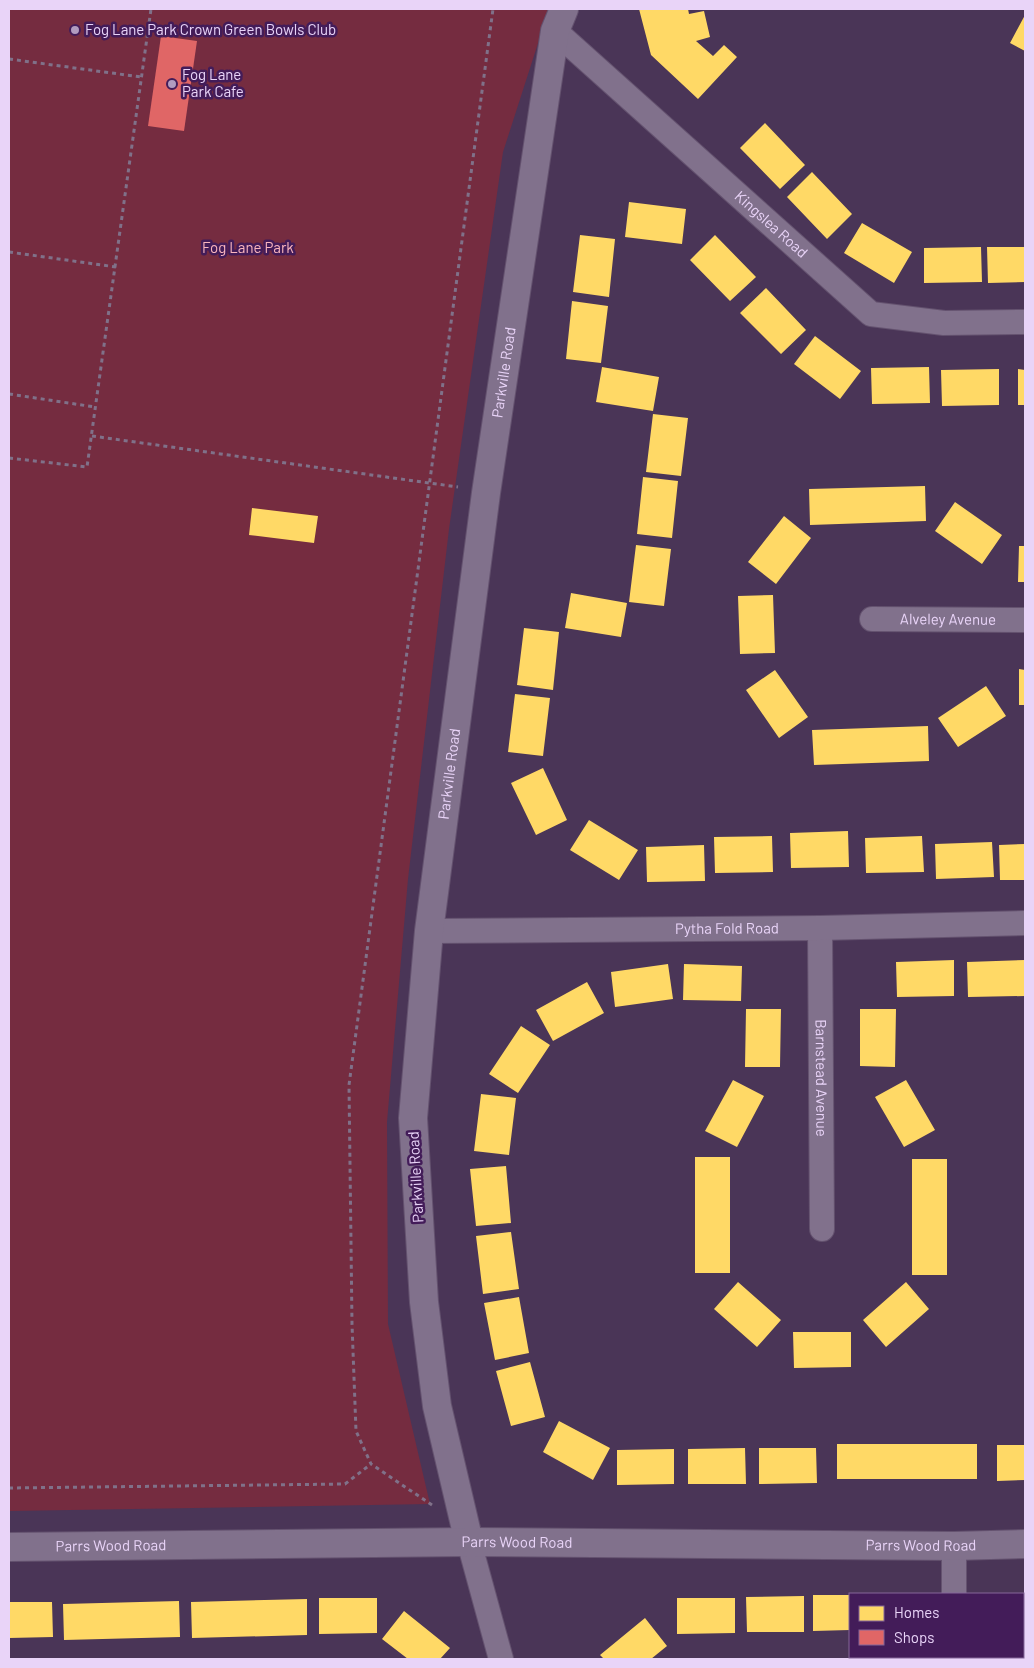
<svg xmlns="http://www.w3.org/2000/svg" width="1034" height="1668" font-family="Barlow,sans-serif">
<style>
.green{fill:#752c40}
.homes{fill:#ffd966}
.shops{fill:#e06666}
.lines{fill:none;stroke-linecap:round;stroke-linejoin:round}
.minor-casing{stroke:#64526f;stroke-width:26}
.tertiary-casing{stroke:#64526f;stroke-width:30}
.path{stroke:#807189;stroke-width:3;stroke-dasharray:4 4;stroke-linecap:butt}
.minor{stroke:#81718c;stroke-width:24}
.tertiary{stroke:#81718c;stroke-width:28}
.poi-dot{fill:#b19cc0;stroke:#431c59;stroke-width:2}
.labels{text-anchor:middle;stroke-width:5;stroke-linejoin:round;paint-order:stroke}
.poi-label{font-size:15px;fill:#e9d4f8;stroke:#431c59;text-anchor:start}
.street-label{font-size:15px;fill:#e9d4f8;stroke:#431c59}
.park-label{font-size:15px;fill:#fab6be;stroke:#431c59}
</style>
<rect width="100%" height="100%" fill="#4a3557"/>
<!-- green -->
<path class="green" d="M9,9H549L503,152L449,529L408,879L387,1122L388,1324L430,1504L9,1511Z"/>
<!-- homes -->
<path class="homes" d="M639,9H688L689,14L704,11L710,37L696,41L713,56L724,45L737,57L698,99L651,55Z
M1025,15V51L1010,43Z
M765,123L805,165L780,189L740,148Z
M812,172L852,214L827,239L787,197Z
M629,202L686,209L682,244L625,237Z
M862,223L912,252L894,283L844,253Z
M580,235L615,239L609,297L573,292Z
M715,235L756,277L730,301L690,260Z
M981,247L982,282L924,283V248Z
M987,247H1025V282L988,283Z
M766,288L806,330L781,354L740,313Z
M572,301L608,306L601,363L566,359Z
M815,336L861,371L840,399L794,364Z
M602,367L659,377L653,411L596,402Z
M929,367L930,403L872,404L871,368Z
M999,369V405L942,406L941,370Z
M1018,369L1025,370V405H1018Z
M653,414L688,418L681,476L646,472Z
M643,477L678,481L672,538L637,534Z
M925,486L926,521L810,525L809,489Z
M955,502L1002,535L982,564L935,531Z
M252,508L318,516L314,543L249,535Z
M784,516L811,538L776,584L748,562Z
M636,545L671,549L664,606L629,602Z
M1019,546H1025V582H1018Z
M571,593L627,603L621,637L565,628Z
M773,595L775,653L740,654L738,596Z
M524,628L559,632L553,690L517,685Z
M1019,669L1025,670V705H1019Z
M775,670L808,717L779,738L746,690Z
M986,686L1006,716L958,747L938,718Z
M515,694L550,698L543,756L508,752Z
M928,726L929,761L814,765L812,730Z
M543,768L567,820L536,835L511,783Z
M589,820L638,850L619,880L570,850Z
M848,831L849,867L791,868L790,833Z
M772,836L773,872L715,873L714,837Z
M922,836L924,872L866,873L865,838Z
M992,842L994,877L936,879L935,844Z
M1025,844V880H1000L999,845Z
M704,845L705,881L647,882L646,847Z
M954,960V996L897,997L896,962Z
M1025,960V996L968,997L967,962Z
M668,964L673,999L615,1007L611,972Z
M684,964L742,966L741,1001L683,1000Z
M587,982L604,1013L553,1041L536,1010Z
M746,1009H781L780,1067H745Z
M860,1009H896L895,1067L860,1066Z
M521,1026L550,1045L518,1093L489,1074Z
M733,1080L764,1096L737,1147L705,1131Z
M906,1080L935,1130L904,1147L875,1097Z
M481,1094L516,1098L509,1155L474,1151Z
M695,1157H730V1273H695Z
M912,1159H947V1275H912Z
M506,1166L511,1223L476,1226L470,1169Z
M511,1232L519,1289L483,1294L476,1236Z
M738,1282L781,1320L757,1347L714,1309Z
M906,1282L929,1309L886,1347L863,1320Z
M519,1297L529,1353L495,1360L484,1303Z
M793,1332H851V1367L794,1368Z
M530,1362L545,1417L511,1426L496,1371Z
M559,1421L610,1448L593,1480L543,1452Z
M837,1444H977V1479H837Z
M997,1445H1025V1480L997,1481Z
M745,1448L746,1484H688V1449Z
M759,1448H816L817,1483L759,1484Z
M674,1449V1484L617,1485V1450Z
M813,1595H850V1630L813,1631Z
M804,1596V1632H747L746,1597Z
M319,1598H377V1633L319,1634Z
M677,1598H735V1633L677,1634Z
M307,1599V1635L192,1638L191,1602Z
M179,1601L180,1637L64,1640L63,1604Z
M9,1602H52L53,1637L9,1638Z
M404,1611L450,1648L440,1659H408L382,1639Z
M645,1618L667,1646L651,1659H604L600,1655Z
M877,1657H912V1659H877Z"/>
<!-- shops -->
<path class="shops" d="M161,36L197,41L184,131L148,126Z"/>
<g class="lines">
<defs>
<g id="minor">
<path id="s1" d="M555,31L871,314L944,323L1025,322"/>
<path id="s2" d="M872,619L1025,620"/>
<path id="s3" d="M820,928L822,1229"/>
<path id="s4" d="M429,931L820,928L1025,923"/>
<path d="M469,1542L501,1659"/>
<path d="M954,1546V1594"/>
<path d="M955,1657V1659"/>
</g>
<g id="tertiary">
<path id="s5" d="M469,1542L437,1406L424,1302L413,1118L429,931L486,493L555,31L564,9"/>
<path id="s6" d="M9,1547L469,1542L954,1546L1025,1544"/>
</g>
</defs>
<!-- minor casing -->
<use href="#minor" class="minor-casing"/>
<!-- tertiary casing -->
<use href="#tertiary" class="tertiary-casing"/>
<!-- path -->
<path class="path" d="M9,59L141,77
M9,252L116,267
M9,394L95,407
M92,436L458,487
M9,458L87,467L151,9
M9,1488L345,1484L371,1464
M432,1505L371,1464L356,1431L352,1324L349,1085L493,9"/>
<!-- minor -->
<use href="#minor" class="minor"/>
<!-- tertiary -->
<use href="#tertiary" class="tertiary"/>
</g>
<!-- markers -->
<g class="poi-dot">
<circle cx="75" cy="30" r="5"/>
<circle cx="172" cy="84" r="5"/>
</g>
<g class="labels">
<!-- poi labels -->
<g class="poi-label">
<text x="85" y="35">Fog Lane Park Crown Green Bowls Club</text>
<text x="182" y="80">Fog Lane<tspan x="182" dy="17">Park Cafe</tspan></text>
</g>
<!-- street labels -->
<g class="street-label">
<text dy="5" stroke="none"><textPath href="#s1" startOffset="290">Kingslea Road</textPath></text>
<text dy="5" stroke="none"><textPath href="#s5" startOffset="1180">Parkville Road</textPath></text>
<text dy="5" stroke="none"><textPath href="#s2" startOffset="76">Alveley Avenue</textPath></text>
<text dy="5" stroke="none"><textPath href="#s5" startOffset="775">Parkville Road</textPath></text>
<text dy="5" stroke="none"><textPath href="#s4" startOffset="298">Pytha Fold Road</textPath></text>
<text dy="5" stroke="none"><textPath href="#s3" startOffset="150">Barnstead Avenue</textPath></text>
<text transform="translate(416 1177) rotate(-93)" y="5">Parkville Road</text>
<text dy="5" stroke="none"><textPath href="#s6" startOffset="508">Parrs Wood Road</textPath></text>
<text dy="5" stroke="none"><textPath href="#s6" startOffset="102">Parrs Wood Road</textPath></text>
<text dy="5" stroke="none"><textPath href="#s6" startOffset="912">Parrs Wood Road</textPath></text>
</g>
<!-- park labels -->
<g class="park-label">
<text x="248" y="253">Fog Lane Park</text>
</g>
</g>
<!-- border -->
<rect width="1034" height="1668" fill="none" stroke="#e9d4f8" stroke-width="20"/>
<!-- legend -->
<rect x="849" y="1593" width="175" height="65" fill="#431c59" stroke="#856699"/>
<rect x="859" y="1606" width="25" height="15" fill="#ffd966" stroke="#856699"/>
<text x="894" y="1618" font-size="15" fill="#e9d4f8">Homes</text>
<rect x="859" y="1630" width="25" height="15" fill="#e06666" stroke="#856699"/>
<text x="894" y="1643" font-size="15" fill="#e9d4f8">Shops</text>
</svg>
